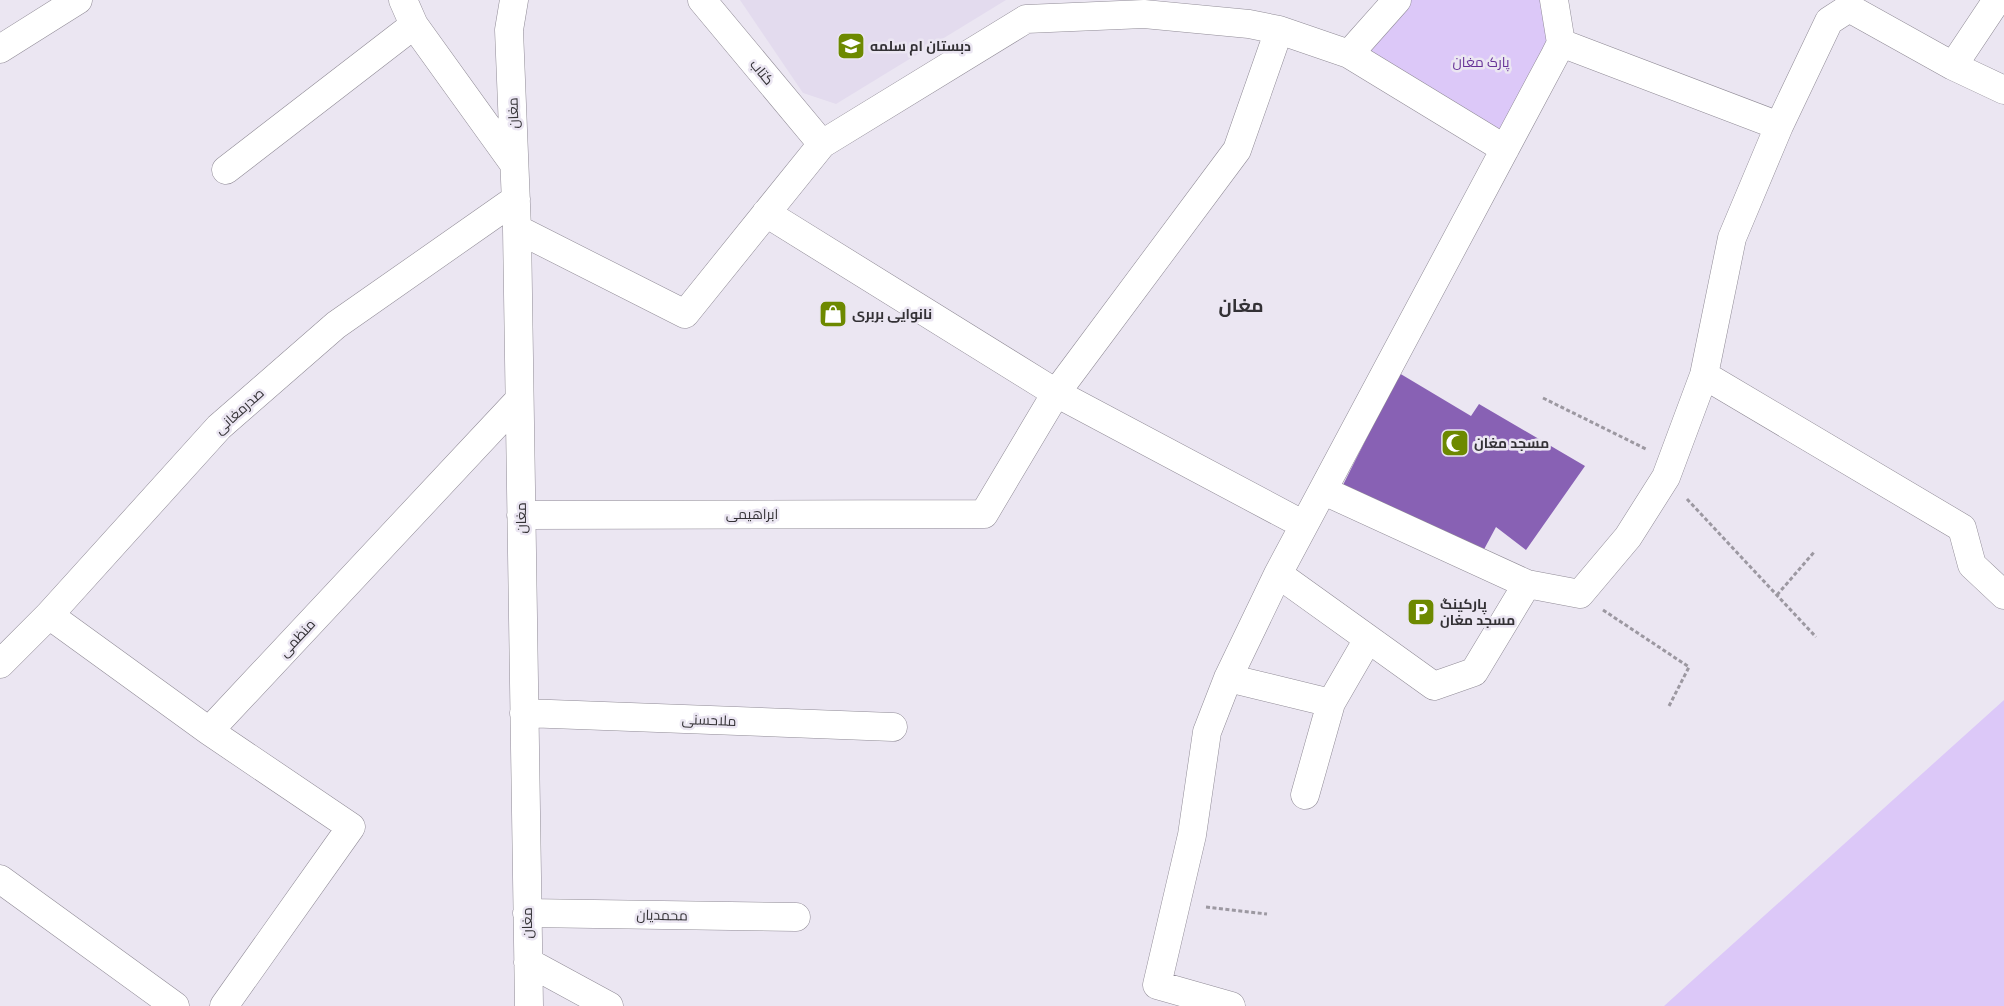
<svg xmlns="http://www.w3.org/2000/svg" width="2004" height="1006" font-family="'Archivo Narrow',Cairo,sans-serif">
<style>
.built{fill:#e3dbee}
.green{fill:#dcc8f8}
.building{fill:#8861b4}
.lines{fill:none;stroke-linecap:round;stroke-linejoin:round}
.minor-casing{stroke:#908b96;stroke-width:29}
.path{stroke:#9c98a1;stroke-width:3;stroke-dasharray:4 2.5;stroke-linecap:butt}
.minor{stroke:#fff;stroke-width:28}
.labels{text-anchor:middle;stroke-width:5;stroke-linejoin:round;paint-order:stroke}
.poi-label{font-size:14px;font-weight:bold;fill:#333135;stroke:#ebe6f2;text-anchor:start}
.park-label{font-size:14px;fill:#663197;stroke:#ebe6f2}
.street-label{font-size:14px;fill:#333135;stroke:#ebe6f2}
.district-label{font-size:19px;font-weight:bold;fill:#333135;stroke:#ebe6f2}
</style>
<rect width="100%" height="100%" fill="#ebe6f2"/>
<!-- built -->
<path class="built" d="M740,0H1006L836,104L803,93Z"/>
<!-- green -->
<path class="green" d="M1398,0H1554L1561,43L1505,149L1349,54Z
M2004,700V1006H1664Z"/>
<!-- building -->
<path class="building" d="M1399,373L1471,416L1479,404L1585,466L1526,550L1496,527L1481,555L1342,487Z"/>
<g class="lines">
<defs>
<path id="minor" d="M403,0L414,25L514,164
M514,0L509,30L517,229L529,1006
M702,0L822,144
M1561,43L1779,126
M0,49L78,0
M1349,54L1397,0
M1953,66L1997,0
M226,170L414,25
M766,213L1056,393L1304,525
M517,229L685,314L822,144L1026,19L1144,14L1249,24L1279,30L1349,54L1505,149
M1704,375L1962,528L1972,565L2004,595
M1324,491L1527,584L1580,594L1628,537L1666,477L1704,375L1732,238L1779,126L1829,21L1849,8L1953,66L2004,90
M521,515L984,514L1056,393L1237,150L1279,30
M1278,574L1434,686L1474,672L1527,584
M49,615L209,731L519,400
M0,664L49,615L219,427L336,325L516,199
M1228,678L1331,703
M524,713L893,727
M209,731L351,827L224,1006
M1305,795L1331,703L1368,639
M0,879L175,1006
M527,913L796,917
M528,962L609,1006
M1231,1006L1157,985L1192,835L1207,732L1228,678L1278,574L1555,55L1561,43L1554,0"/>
</defs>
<!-- minor casing -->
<use href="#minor" class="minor-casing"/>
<!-- path -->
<path class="path" d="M1543,398L1646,449
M1687,499L1816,637
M1777,595L1815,551
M1603,610L1689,667L1668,708
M1206,907L1267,914"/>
<!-- minor -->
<use href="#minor" class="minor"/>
</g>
<!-- icons -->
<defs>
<symbol id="school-square" viewBox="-11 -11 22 22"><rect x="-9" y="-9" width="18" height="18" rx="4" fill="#6d8900" stroke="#ebe6f2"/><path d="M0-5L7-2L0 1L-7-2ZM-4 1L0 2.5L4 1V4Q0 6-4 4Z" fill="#fff"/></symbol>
<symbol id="shop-square" viewBox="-11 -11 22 22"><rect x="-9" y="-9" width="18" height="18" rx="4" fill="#6d8900" stroke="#ebe6f2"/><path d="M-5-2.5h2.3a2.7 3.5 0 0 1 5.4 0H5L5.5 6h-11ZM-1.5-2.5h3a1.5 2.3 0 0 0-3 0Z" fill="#fff"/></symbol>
<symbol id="mosque-square" viewBox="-11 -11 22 22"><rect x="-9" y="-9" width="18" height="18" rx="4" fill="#6d8900" stroke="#ebe6f2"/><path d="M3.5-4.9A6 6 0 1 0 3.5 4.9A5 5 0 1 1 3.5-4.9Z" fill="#fff"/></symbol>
<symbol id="parking-square" viewBox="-11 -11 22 22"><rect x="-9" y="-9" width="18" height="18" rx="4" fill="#6d8900" stroke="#ebe6f2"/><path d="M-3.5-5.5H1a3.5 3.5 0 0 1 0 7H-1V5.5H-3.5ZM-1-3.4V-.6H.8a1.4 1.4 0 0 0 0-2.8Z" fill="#fff"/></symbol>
</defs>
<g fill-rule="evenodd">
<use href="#school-square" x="835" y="30" width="32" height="32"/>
<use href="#shop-square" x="817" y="298" width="32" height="32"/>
<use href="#mosque-square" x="1439" y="427" width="32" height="32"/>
<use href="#parking-square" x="1405" y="596" width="32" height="32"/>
</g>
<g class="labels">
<!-- poi labels -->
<g class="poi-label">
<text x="870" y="51">دبستان ام سلمه</text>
<text x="852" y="319">نانوایی بربری</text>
<text x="1474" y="448">مسجد مغان</text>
<text x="1440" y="609">پارکینگ<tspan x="1440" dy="16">مسجد مغان</tspan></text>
</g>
<!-- park labels -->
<g class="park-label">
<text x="1481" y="67">پارک مغان</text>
</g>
<!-- street labels -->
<g class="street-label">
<text transform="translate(762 72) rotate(50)" y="5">کتاب</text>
<text transform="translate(513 113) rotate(-92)" y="5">مغان</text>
<text transform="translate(239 411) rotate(-42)" y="5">صدرمغانی</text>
<text x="752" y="519">ابراهیمی</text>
<text transform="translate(521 518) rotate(-91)" y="5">مغان</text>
<text transform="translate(297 638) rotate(-47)" y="5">منظمی</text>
<text transform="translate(709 720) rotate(2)" y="5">ملاحسنی</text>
<text transform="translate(662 915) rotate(1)" y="5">محمدیان</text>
<text transform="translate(527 923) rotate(-91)" y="5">مغان</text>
</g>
<!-- district labels -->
<g class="district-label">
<text x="1241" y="312">مغان</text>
</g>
</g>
</svg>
